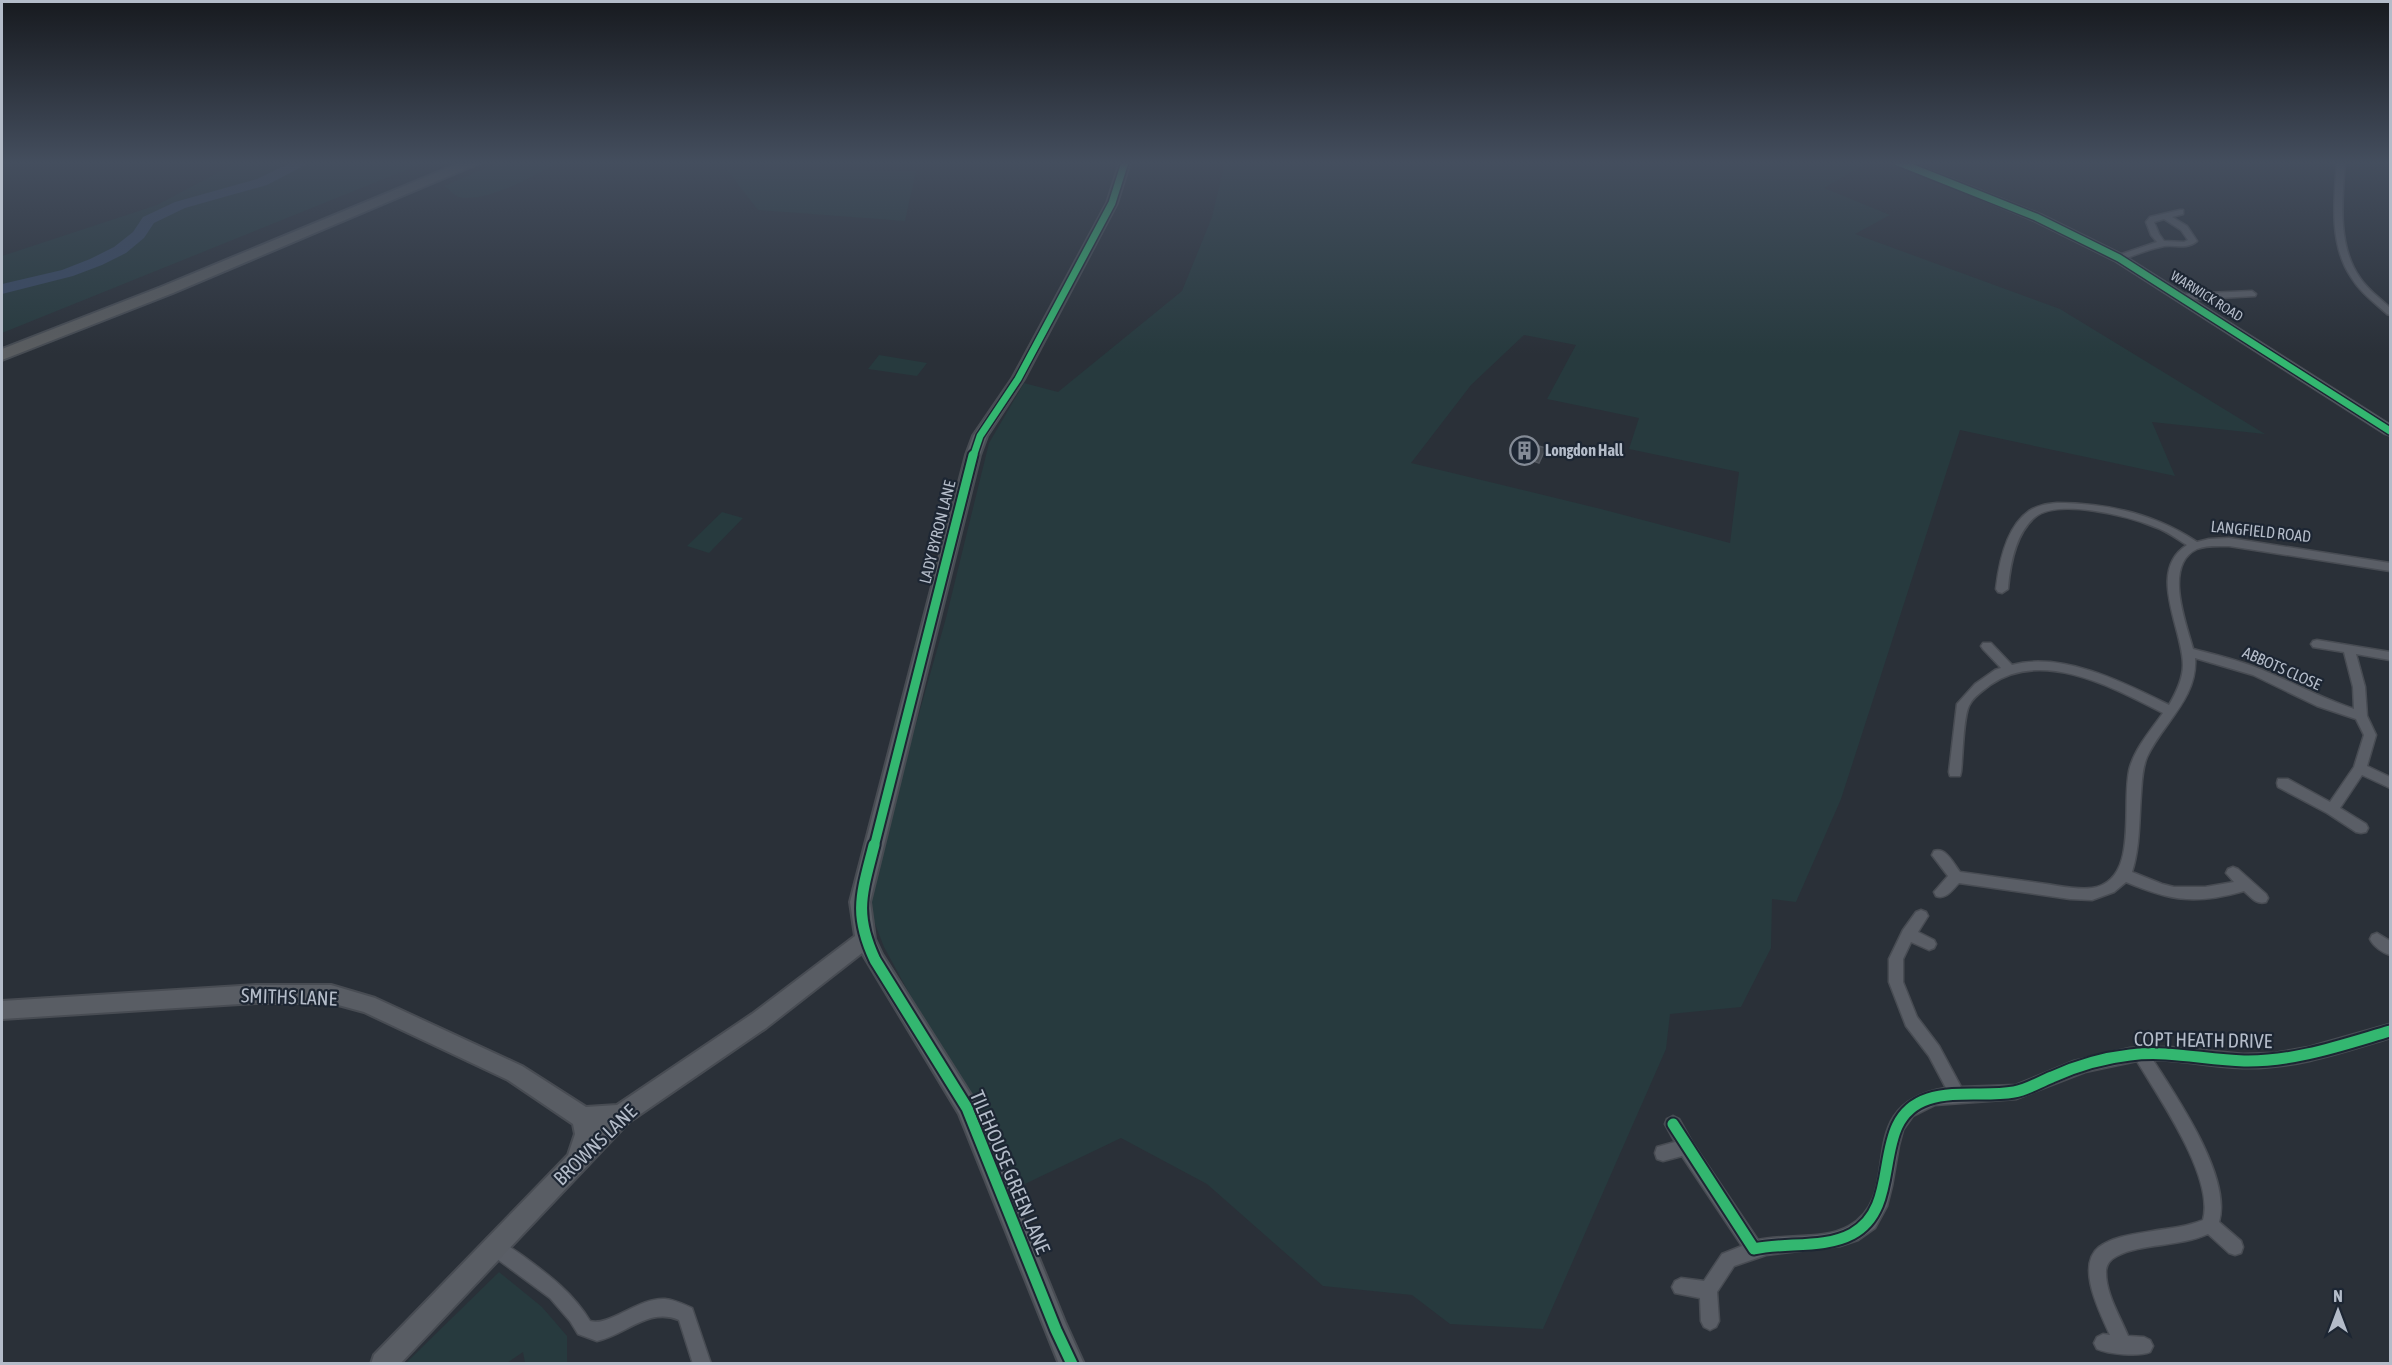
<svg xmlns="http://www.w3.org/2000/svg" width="2392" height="1365" font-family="'Asap Condensed',sans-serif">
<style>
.green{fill:#273a3e;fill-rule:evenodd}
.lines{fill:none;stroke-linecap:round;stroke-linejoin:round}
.river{fill:#384963;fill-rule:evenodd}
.building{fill:#444950;stroke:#52575f;stroke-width:1.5}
.street-casing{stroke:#484c53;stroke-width:3}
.secondary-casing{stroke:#484c53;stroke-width:4}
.primary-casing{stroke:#484c55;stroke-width:2}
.highway-casing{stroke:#474c53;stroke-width:4}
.street{fill:#5a5e66;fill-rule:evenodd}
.secondary{fill:#595d64;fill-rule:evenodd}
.primary{fill:#5c6168;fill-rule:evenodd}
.highway{fill:#5a5d60;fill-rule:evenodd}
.cycleway-far2-casing{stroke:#1d2633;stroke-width:10}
.cycleway-far1-casing{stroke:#1d2633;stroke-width:13}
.cycleway-casing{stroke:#1d2633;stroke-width:15}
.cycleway-far2{stroke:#33b770;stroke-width:7}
.cycleway-far1{stroke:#33b770;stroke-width:9}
.cycleway{stroke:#33b770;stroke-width:11}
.labels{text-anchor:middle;stroke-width:4.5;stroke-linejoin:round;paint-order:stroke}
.far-street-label{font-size:14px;fill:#b4bcc9;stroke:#1d2633}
.poi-label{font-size:16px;font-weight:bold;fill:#b4bcc9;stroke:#1d2633;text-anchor:start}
.street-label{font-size:16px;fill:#b4bcc9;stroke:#1d2633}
.near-street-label{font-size:20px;fill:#b4bcc9;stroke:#1d2633}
</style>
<rect width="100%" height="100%" fill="#2a3038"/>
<!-- green -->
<path class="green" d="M238,162H426L2,333V256L157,205Z
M500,162H560C534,175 489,203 459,197C454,196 449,189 444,186Z
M1225,162H1869L1824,188L1890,215L1855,234L2060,309L2265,434L2152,422L2175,476L1960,430L1841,799L1796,902L1772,899L1771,948L1741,1007L1670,1014L1666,1049L1543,1329L1450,1324L1412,1295L1323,1286L1207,1184L1121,1138L1006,1193L983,1129L884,947L866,901L946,618L989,443L1024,383L1058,392L1182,291L1212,217ZM1524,335L1576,345L1547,399L1639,418L1629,449L1739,472L1730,543L1601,509L1411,463L1471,385Z
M726,169L916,171L905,221L758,210Z
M879,355L927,363L917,376L868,369Z
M722,512L743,518L709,553L687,546Z
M499,1272L542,1307L567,1336V1363H525L523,1352L507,1363H406Z"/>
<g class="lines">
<!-- river -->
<path class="river" d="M292,162H311L267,185L185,208L154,223L144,238L126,253L102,265L73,276L2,294V284L62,270L90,259L114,247L133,232L143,217L175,202L257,179Z"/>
</g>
<!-- building -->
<path class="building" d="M1516,440L1546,448L1539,463L1510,453Z"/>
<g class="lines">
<defs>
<path id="street" d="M2337,162H2345C2342,199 2337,246 2360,278C2368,290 2380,298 2390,308V315L2387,314C2374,302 2360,292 2351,277C2329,244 2334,200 2337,162Z
M2180,210H2183V214L2172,217L2187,226L2197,241C2185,251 2173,243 2160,247C2147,250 2134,255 2122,260H2116V256L2157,242L2151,235L2146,222L2150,217ZM2164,219L2181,230L2188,240L2184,242L2164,241L2159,234L2154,222Z
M2252,291L2256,294L2255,296L2184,300L2180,297L2184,294Z
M2057,503C2107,503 2155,514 2197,542L2209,539L2229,538L2390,563V571L2229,546C2218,546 2206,545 2197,549C2163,565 2186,623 2193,649C2216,655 2238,660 2260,669C2292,682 2321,698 2354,709L2353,687L2344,652L2313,647L2311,644L2313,641L2317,640L2390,652V660L2356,654L2365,687L2367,716L2376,735L2367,766L2390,777V788L2362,775L2340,808L2366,824L2368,828L2366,832L2361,833L2356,832L2327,813L2278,787L2277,783L2278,779H2288L2330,802L2354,767L2364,735L2356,719L2317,706L2253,675L2195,658C2198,698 2162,724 2147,757C2142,769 2142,781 2141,794C2139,820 2140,847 2132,872L2162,884L2174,887H2205L2234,882L2226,873L2228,869L2233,867L2238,869L2266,894L2268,898L2266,902C2256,905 2251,897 2244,891C2195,905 2172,901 2126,882L2114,892L2092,900L2070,899L1959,883C1952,890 1946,900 1936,896L1934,892L1948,876L1932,855L1934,851C1946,847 1953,863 1960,872C1989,876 2017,880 2046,884C2060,886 2077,890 2092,888C2141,881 2120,801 2130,767C2136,747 2151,730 2163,713C2114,688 2042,648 1990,685C1984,690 1974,696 1970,704C1963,714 1963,757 1961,772L1960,776H1950L1949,772L1957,704L1975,684L1995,670L2001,668L1983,649L1981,646L1983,643H1991L2012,665C2062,651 2125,683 2169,705C2176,693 2183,679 2183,665C2183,629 2146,571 2187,545C2177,539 2167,531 2155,527C2129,516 2058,498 2035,517C2015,534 2010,565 2008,589L2002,593L1998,592L1996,589C1999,563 2006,527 2029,511C2038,505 2047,504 2057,503Z
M1921,910L1926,912L1928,916L1918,932L1934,940L1936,944L1934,948L1929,950L1911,942L1903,959V982L1917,1017L1939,1046L1961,1087L2016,1085L2074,1061L2130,1048L2170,1047L2243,1054L2275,1053L2309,1047L2390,1024V1038C2343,1052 2296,1069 2246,1068C2215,1068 2184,1060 2153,1060C2177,1098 2232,1177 2219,1222L2241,1241L2243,1247L2241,1253L2235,1255L2229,1253L2208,1234C2179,1247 2142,1243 2117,1256C2111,1259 2107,1263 2106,1270C2105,1293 2120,1316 2128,1336L2144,1337L2150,1340L2153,1346L2150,1352C2139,1357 2108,1354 2097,1349L2094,1343L2097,1337L2103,1334L2110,1335C2101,1314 2075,1266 2099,1247C2114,1236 2135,1234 2153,1231C2170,1228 2187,1227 2203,1220C2215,1178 2159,1098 2137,1061L2085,1072L2016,1099L1935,1105L1913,1116L1903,1130L1899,1145L1892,1186L1887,1206L1875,1228L1858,1240L1840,1246L1766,1255L1734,1266L1717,1292L1719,1321L1716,1327L1710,1330L1704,1327L1701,1321L1700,1298L1675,1293L1672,1287L1675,1281L1681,1278L1704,1281L1722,1254L1742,1246L1682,1156L1663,1161L1657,1159L1655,1153L1657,1147L1675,1142L1665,1124L1667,1119L1673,1116L1679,1119L1692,1142L1758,1240C1785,1234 1825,1240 1849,1226C1908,1193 1847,1104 1946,1088L1929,1056L1906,1026L1889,982V959L1903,930L1916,912Z
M2377,933L2390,941V955C2383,953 2373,946 2370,939L2372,935Z
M495,1239C505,1243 514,1250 523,1256C549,1275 573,1293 590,1321C609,1327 639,1297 665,1299C675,1300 683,1304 692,1308L711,1364H693L679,1320C648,1307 626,1335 597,1341L578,1334L570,1321L550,1298L489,1253L487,1247L489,1241Z"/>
<path id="secondary" d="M1120,162H1130L1117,203L1024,379L987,436L980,455L870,902L875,939L882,954L975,1101L1065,1322L1084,1364H1059L959,1114L862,953L766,1028L629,1122L400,1364H371L374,1355L568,1155L575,1134L573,1124L508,1080L364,1012L331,1003H256L2,1019V1001L256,985H331L375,998L522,1066L586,1107L617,1105L752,1014L855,936L850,902L966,455L973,436L1012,379L1107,203Z"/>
<path id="primary" d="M1892,162H1910L2041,214L2124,255L2390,424V436L2384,434L2114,261L2031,220Z"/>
<path id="highway" d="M462,162H482L173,293L2,360V349L161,287Z"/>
</defs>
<!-- street casing -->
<use href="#street" class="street-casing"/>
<!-- secondary casing -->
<use href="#secondary" class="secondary-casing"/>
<!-- primary casing -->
<use href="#primary" class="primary-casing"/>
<!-- highway casing -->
<use href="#highway" class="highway-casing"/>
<!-- street -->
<use href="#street" class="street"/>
<!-- secondary -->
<use href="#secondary" class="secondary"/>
<!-- primary -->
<use href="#primary" class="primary"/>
<!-- highway -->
<use href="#highway" class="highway"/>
<defs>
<path id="cycleway-far2" d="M1898,162L2036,217L2119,258L2390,431
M973,457L980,436L1018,379L1112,203L1125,162"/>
<path id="cycleway-far1" d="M874,847L973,455"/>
<path id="cycleway" d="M874,845C862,893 853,913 875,960L967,1108L1056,1330L1072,1364
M1673,1124L1754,1249C1785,1242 1824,1249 1852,1234C1906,1205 1867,1119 1928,1099C1956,1090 1986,1097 2014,1092C2027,1090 2039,1082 2052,1077C2076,1066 2103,1058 2130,1055C2169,1050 2205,1060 2244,1061C2294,1062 2342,1045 2390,1031"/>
</defs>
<!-- cycleway-far2 casing -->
<use href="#cycleway-far2" class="cycleway-far2-casing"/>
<!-- cycleway-far1 casing -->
<use href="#cycleway-far1" class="cycleway-far1-casing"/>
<!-- cycleway casing -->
<use href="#cycleway" class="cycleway-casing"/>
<!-- cycleway-far2 -->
<use href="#cycleway-far2" class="cycleway-far2"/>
<!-- cycleway-far1 -->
<use href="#cycleway-far1" class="cycleway-far1"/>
<!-- cycleway -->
<use href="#cycleway" class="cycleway"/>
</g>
<!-- sky -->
<linearGradient id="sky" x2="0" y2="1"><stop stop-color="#171a1f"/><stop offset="0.46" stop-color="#444e5e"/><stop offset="1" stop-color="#444e5e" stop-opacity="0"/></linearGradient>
<rect width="2392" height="354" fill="url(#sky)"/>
<!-- icons -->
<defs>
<symbol id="building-ring" viewBox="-11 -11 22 22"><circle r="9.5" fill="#1d2633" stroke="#848b96" stroke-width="1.5"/><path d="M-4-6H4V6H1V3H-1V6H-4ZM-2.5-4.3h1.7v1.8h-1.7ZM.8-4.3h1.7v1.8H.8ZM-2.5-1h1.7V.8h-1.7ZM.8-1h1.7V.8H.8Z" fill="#848b96"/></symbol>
</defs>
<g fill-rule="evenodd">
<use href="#building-ring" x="1508" y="434" width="33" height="33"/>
</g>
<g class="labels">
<!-- far-street labels -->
<g class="far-street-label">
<text transform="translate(2207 296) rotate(32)" y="5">WARWICK ROAD</text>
</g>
<!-- poi labels -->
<g class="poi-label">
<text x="1545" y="456">Longdon Hall</text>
</g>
<!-- street labels -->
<g class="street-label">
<text transform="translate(2261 531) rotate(6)" y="6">LANGFIELD ROAD</text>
<text transform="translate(937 532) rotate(-76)" y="6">LADY BYRON LANE</text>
<text transform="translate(2282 668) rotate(24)" y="6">ABBOTS CLOSE</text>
</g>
<!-- near-street labels -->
<g class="near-street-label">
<text transform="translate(289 997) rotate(2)" y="7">SMITHS LANE</text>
<text transform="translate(2203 1040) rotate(1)" y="7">COPT HEATH DRIVE</text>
<text transform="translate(595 1145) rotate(-44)" y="7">BROWNS LANE</text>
<text transform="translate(1010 1172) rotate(67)" y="7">TILEHOUSE GREEN LANE</text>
</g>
</g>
<!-- border -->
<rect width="2392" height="1365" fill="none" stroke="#b4bcc9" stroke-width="6"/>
<!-- north arrow -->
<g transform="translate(2338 1311)" stroke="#1d2633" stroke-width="4.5" paint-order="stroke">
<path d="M0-4.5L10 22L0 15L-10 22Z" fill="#b4bcc9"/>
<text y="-9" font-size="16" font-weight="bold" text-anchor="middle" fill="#b4bcc9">N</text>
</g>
</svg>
